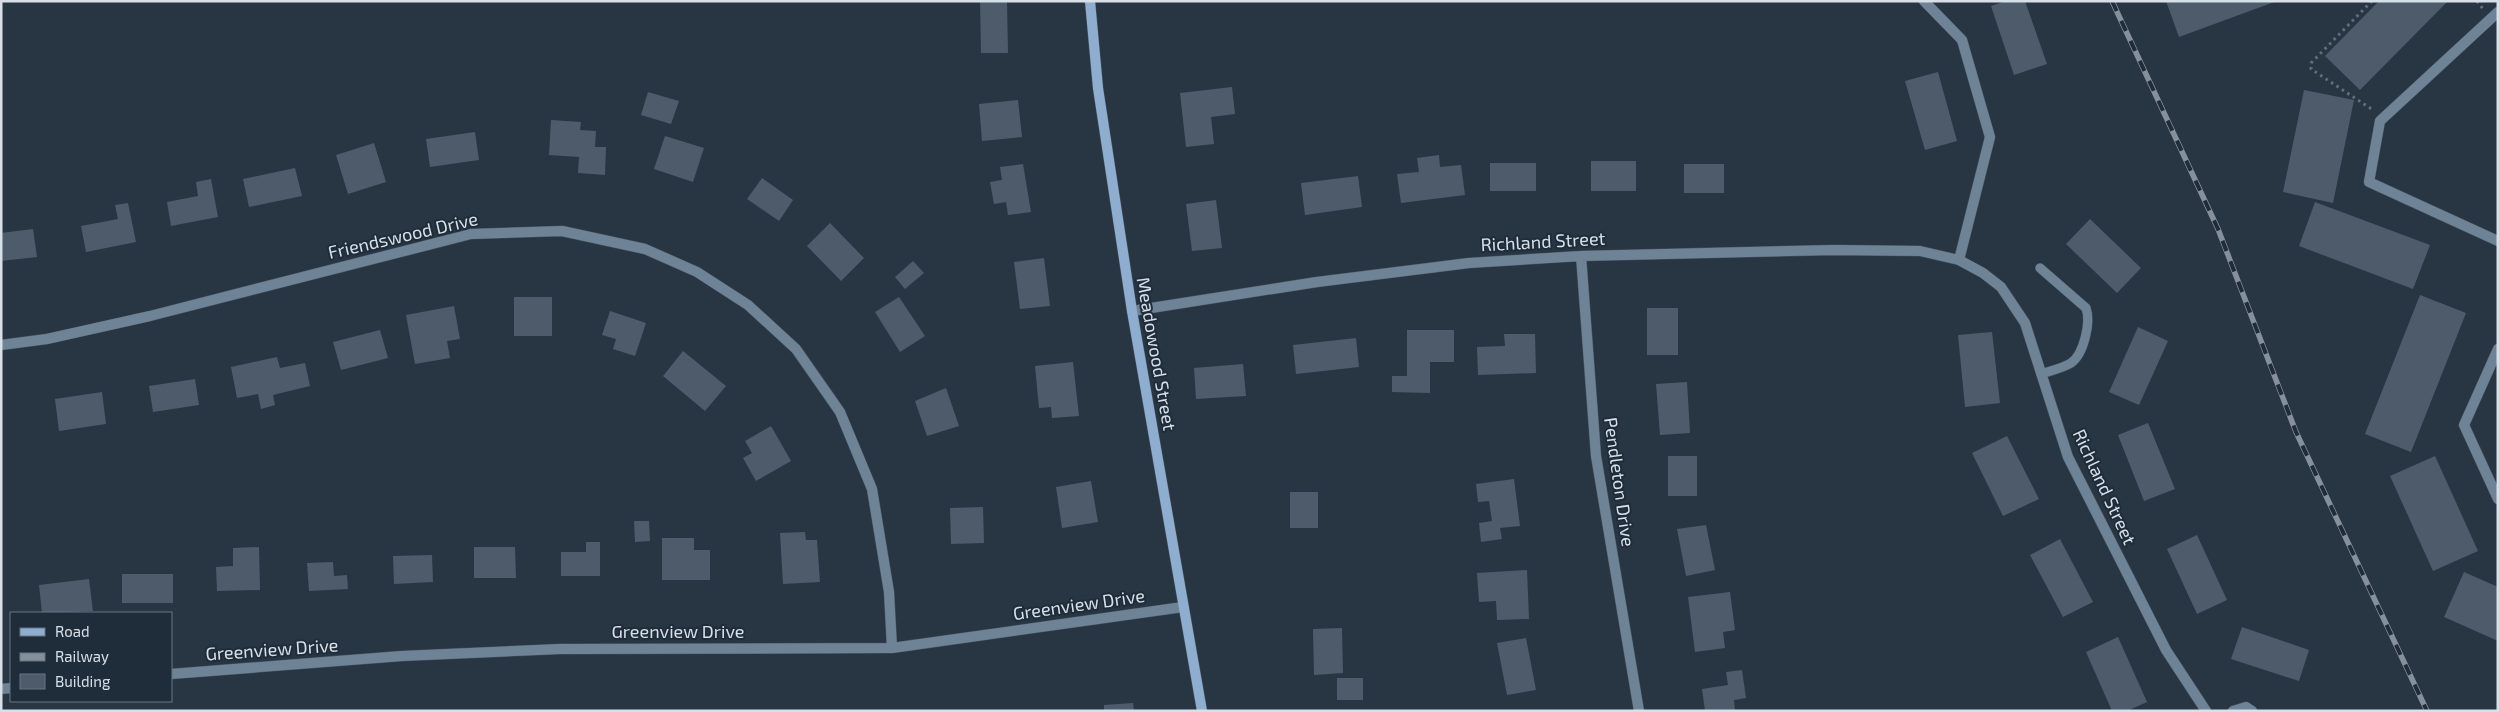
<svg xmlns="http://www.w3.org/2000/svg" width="2499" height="712" font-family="'Exo 2',sans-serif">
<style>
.building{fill:#4d5b6b}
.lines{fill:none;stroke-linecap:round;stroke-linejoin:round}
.lane-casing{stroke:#485562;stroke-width:10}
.street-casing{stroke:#485562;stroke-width:11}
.secondary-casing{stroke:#485562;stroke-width:11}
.path{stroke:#626f7b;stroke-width:3;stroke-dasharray:2.5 4;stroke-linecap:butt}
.lane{stroke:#6f8397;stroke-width:9}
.street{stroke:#6f8397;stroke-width:10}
.secondary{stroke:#8faecf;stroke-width:10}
.rail-casing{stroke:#85909b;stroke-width:5.5}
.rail{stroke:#1f2c3a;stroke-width:4;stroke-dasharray:11;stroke-linecap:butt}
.labels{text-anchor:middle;stroke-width:4;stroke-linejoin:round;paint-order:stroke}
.street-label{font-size:18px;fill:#d7e0e9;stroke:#1f2c3a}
</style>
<rect width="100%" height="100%" fill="#283644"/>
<!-- building -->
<path class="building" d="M980,1H1007L1008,53H981Z
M2006,1H2025L2047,64L2014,75L1991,6Z
M2166,1H2277L2179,37Z
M2379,1H2448L2360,90L2325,56Z
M1938,72L1957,141L1925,150L1905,81Z
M1232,87L1235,114L1211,117L1214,144L1186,147L1180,93Z
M2304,90L2354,100L2333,203L2283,192Z
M648,92L679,101L671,124L641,115Z
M1018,100L1022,137L982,141L979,104Z
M551,120L581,122L580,130L596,131L595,147H606L605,175L578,173L579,157L549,155Z
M475,132L479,160L430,167L426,139Z
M665,136L704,148L693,182L654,169Z
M374,143L386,182L348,194L336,155Z
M1439,155L1440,167L1461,165L1465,195L1401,203L1397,174L1419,172L1417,158Z
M1591,161H1636V191H1591Z
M1490,163H1536V191H1490Z
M1023,164L1031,212L1008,215L1006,202L994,204L990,182L1002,180L1000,167Z
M1684,164H1724V193H1684Z
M295,168L302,196L249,207L243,179Z
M1358,176L1362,207L1305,215L1301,183Z
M762,178L793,200L779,221L747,199Z
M211,179L218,217L171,226L167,202L198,196L196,182Z
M1216,200L1222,248L1192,251L1186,204Z
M2315,202L2430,245L2413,289L2299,246Z
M128,203L136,242L86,252L81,226L118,219L115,205Z
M2090,219L2141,268L2117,293L2066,244Z
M830,223L864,258L841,281L807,246Z
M33,229L37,257L1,261V233Z
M1044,258L1050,306L1020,309L1014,262Z
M913,261L924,273L905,289L895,277Z
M2420,295L2466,313L2411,452L2365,434Z
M514,297H552V336H514Z
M899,297L925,336L900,352L875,312Z
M454,306L460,339L447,341L450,358L415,364L406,315Z
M1647,308H1678V355H1647Z
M610,311L646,323L635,356L613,349L616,339L602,335Z
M2138,327L2168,341L2139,405L2109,392Z
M380,330L388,358L341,370L333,342Z
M1407,330H1454V362H1430V393L1392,392V376H1407Z
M1992,332L2000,403L1965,407L1958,335Z
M1504,334H1535L1536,373L1478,375L1477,347L1505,346Z
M1356,338L1359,367L1296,374L1293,345Z
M683,351L726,386L705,411L663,376Z
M277,357L280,368L305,363L310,386L273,395L275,405L261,409L258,394L237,398L231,367Z
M1073,362L1079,416L1052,418L1051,407L1039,408L1035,366Z
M1243,364L1246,396L1196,399L1194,368Z
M195,379L199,405L153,412L149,386Z
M1687,382L1690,433L1660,435L1656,384Z
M946,388L959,426L927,436L915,401Z
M102,392L106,424L59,431L55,399Z
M2148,423L2175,489L2144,501L2118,435Z
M771,426L791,461L756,481L743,458L752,453L745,441Z
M2007,436L2039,499L2003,516L1972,453Z
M1668,456H1697V496H1668Z
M2435,456L2478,551L2433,571L2390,476Z
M1514,479L1520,526L1500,528L1502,539L1481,542L1479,523L1492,521L1489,501L1478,502L1476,484Z
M1091,481L1098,522L1062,528L1056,487Z
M1290,492H1318V528H1290Z
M983,507L984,543L951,544L950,508Z
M634,521H649L650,541L635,542Z
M1706,525L1715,570L1686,576L1677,529Z
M805,532L806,540H817L820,582L783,584L780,533Z
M2197,535L2227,600L2197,614L2167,549Z
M662,538H694V550H710V580H662Z
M2060,539L2093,602L2063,617L2030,555Z
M586,542H600V576H561V552H586Z
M259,547L260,590L217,591L216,567L233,566V548Z
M474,547H515L516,578H474Z
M432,555L433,582L394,584L393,556Z
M333,562L334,576L347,575L348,589L309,591L307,563Z
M1527,570L1529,619L1497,620L1496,601L1479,602L1477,573Z
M2464,572L2498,587V641L2444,617Z
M122,574H173V603H122Z
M89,579L93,611L42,613L39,585Z
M1730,592L1735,630L1723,632L1725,648L1695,652L1688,597Z
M2242,627L2309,650L2299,681L2231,659Z
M1342,628L1343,673L1314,675L1313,629Z
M2118,637L2147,702L2127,711H2112L2086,652Z
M1526,638L1536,690L1507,695L1497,643Z
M1742,670L1746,698L1734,700L1735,711H1705L1702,689L1728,685L1726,672Z
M1337,678H1363V700H1337Z
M1133,703L1134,711H1104V705Z"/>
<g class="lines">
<defs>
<path id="lane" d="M2040,268L2086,308C2091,322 2084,354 2071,363C2063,368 2050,371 2041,374"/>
<path id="street" d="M1924,1L1962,40L1990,137L1959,260
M2498,12L2380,121L2369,182L2498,241
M1581,256L1596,456L1639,711
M1132,311L1317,282L1469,263L1581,256L1834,250L1920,251L1959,260L1983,273L2001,287L2025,323L2068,457L2166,650L2206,711
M1,345L47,339L150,316L471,234L562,231L645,249L697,272L748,305L796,349L840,412L872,489L889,592L892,648
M2498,349L2464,425L2498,499
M171,674L402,656L560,649L892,648L1183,607
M1,689L11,688
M2233,711L2246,707L2252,711"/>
<path id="secondary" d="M1090,1L1098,88L1132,311L1202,711"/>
</defs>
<!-- lane casing -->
<use href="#lane" class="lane-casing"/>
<!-- street casing -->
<use href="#street" class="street-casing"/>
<!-- secondary casing -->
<use href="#secondary" class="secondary-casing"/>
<!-- path -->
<path class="path" d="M2372,1L2311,63V69L2373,110
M2477,1L2483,9"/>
<!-- lane -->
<use href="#lane" class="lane"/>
<!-- street -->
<use href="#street" class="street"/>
<!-- secondary -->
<use href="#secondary" class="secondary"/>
<defs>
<path id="rail" d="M2112,1L2218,229L2296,432L2427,711"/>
</defs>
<!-- rail casing -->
<use href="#rail" class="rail-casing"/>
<!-- rail -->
<use href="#rail" class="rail"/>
</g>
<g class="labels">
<!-- street labels -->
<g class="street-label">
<text transform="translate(403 236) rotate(-13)" y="6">Friendswood Drive</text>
<text transform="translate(1543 242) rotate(-3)" y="6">Richland Street</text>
<text transform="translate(1156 354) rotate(80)" y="6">Meadowood Street</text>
<text transform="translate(1619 482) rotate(82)" y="6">Pendleton Drive</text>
<text transform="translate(2104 487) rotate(65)" y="6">Richland Street</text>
<text transform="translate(1079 605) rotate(-8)" y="6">Greenview Drive</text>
<text x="678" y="638">Greenview Drive</text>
<text transform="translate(272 650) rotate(-4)" y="6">Greenview Drive</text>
</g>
</g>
<!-- border -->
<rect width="2499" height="712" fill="none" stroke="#d7e0e9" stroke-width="5"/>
<!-- legend -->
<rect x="10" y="612" width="162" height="90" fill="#1f2c3a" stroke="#697480"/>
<rect x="20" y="628" width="25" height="8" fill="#8faecf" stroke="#697480"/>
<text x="55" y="637" font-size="15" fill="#d7e0e9">Road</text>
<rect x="20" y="653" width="25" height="8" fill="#85909b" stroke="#697480"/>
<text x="55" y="662" font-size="15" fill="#d7e0e9">Railway</text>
<rect x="20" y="674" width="25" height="15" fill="#4d5b6b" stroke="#697480"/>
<text x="55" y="687" font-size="15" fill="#d7e0e9">Building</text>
</svg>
